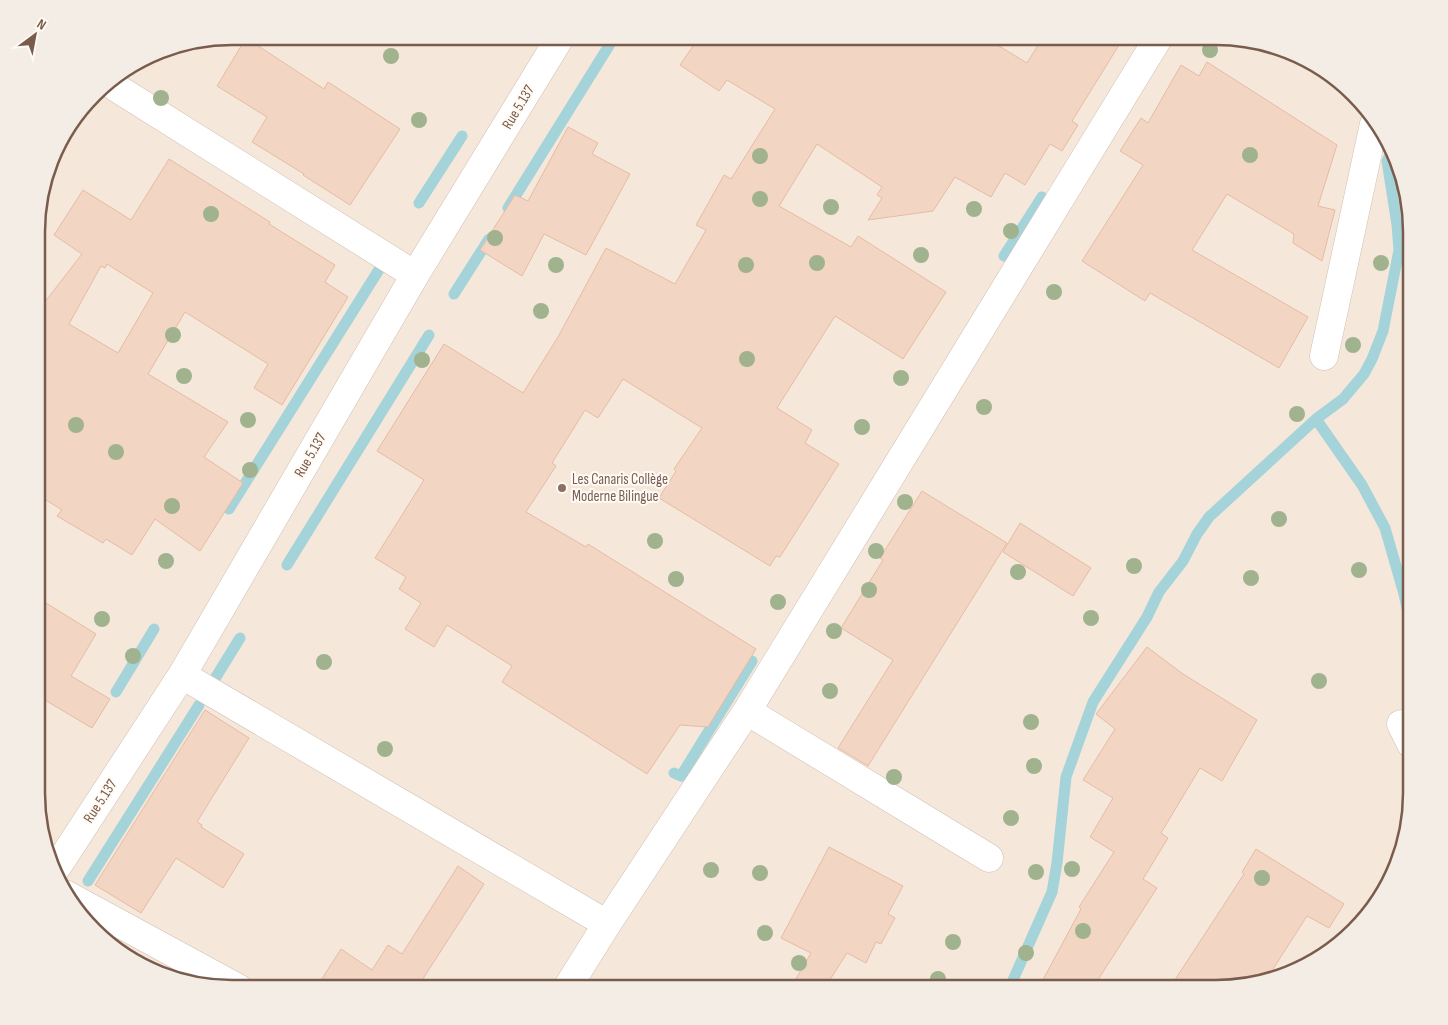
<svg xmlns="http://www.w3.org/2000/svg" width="1448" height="1025" font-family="'Sofia Sans Condensed',sans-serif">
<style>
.residential{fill:#f5e8da}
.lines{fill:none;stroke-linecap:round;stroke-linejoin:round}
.stream{stroke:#a5d3da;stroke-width:11}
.building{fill:#f3d5c3;stroke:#e6bba3;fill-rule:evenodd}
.minor-casing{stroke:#d1beb0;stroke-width:29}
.minor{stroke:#fff;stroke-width:28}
.tree{fill:#a0b28e}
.education-dot{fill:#8d6e63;stroke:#fffaf3;stroke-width:2}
.labels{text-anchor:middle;stroke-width:4;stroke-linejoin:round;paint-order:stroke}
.street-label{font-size:15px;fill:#7a5c4d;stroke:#fffaf3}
.education-label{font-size:15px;fill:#785e54;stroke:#fffaf3;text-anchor:start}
.rim{fill:none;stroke:#7a5c4d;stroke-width:2.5}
</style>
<rect width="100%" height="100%" fill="#fdf6ec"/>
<!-- residential -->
<path class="residential" d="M232,36L1229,37L1279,47L1335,77L1391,145L1411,219V806L1401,856L1371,912L1303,968L1216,989L219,988L157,974L113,948L62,891L38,818V207L57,145L103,85L157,51Z"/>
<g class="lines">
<!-- stream -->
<path class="stream" d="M419,203L462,136
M508,208L615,36
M1004,256L1042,197
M454,294L489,239
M1316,419L1362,485L1385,528L1404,594L1411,627
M229,509L385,260
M287,565L429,335
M211,685L240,638
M116,692L154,629
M674,773L681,776L752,661
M88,881L199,705
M1009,989L1052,892L1057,863L1066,777L1093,702L1147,617L1159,592L1183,561L1197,534L1209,517L1316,419L1343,399L1364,374L1372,359L1383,331L1399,250L1397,225L1387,161L1393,149"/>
</g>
<!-- building -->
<path class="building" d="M700,36L984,37L1027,63L1043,37H1124L1072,121L1078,125L1062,151L1050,144L1025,185L1005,173L991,197L955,177L933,211L868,220L882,198L877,195L882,187L817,144L779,206L851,247L858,236L946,292L903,359L835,316L777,408L812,430L805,443L839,464L780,557L776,556L770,566L659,498L676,471L674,469L702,428L623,379L598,418L585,410L552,463L556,466L526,512L586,547L588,544L756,649L708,727L680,725L647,774L502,682L512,666L447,625L434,647L405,629L421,603L399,589L406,577L375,558L424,480L377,451L444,344L523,393L558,337L606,248L675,284L706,230L696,225L724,175L731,179L775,109L727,80L719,91L680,65Z
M246,38L324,89L328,82L400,129L350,205L303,175L304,174L252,142L267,117L217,86Z
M1207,62L1337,145L1318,206L1335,210L1322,261L1293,243L1294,234L1227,194L1192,250L1308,317L1279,368L1150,293L1145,301L1082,261L1143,165L1120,151L1141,118L1148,123L1181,65L1199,76Z
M568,127L598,143L592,154L630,174L586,255L544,234L522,276L480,250L515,195L528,201Z
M169,159L270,222L269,224L335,265L325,282L348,297L282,405L254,388L268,364L185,312L148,374L228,422L204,457L243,483L200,551L155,519L132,555L106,539L103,543L57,516L62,510L38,495V306L41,307L82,254L54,235L83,190L131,220ZM107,264L153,293L118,353L69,324L101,266L105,268Z
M922,491L1007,543L868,766L838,748L893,660L841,628L883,560L880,558Z
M1020,523L1091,568L1073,596L1003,552Z
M38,598L96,634L71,676L110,699L92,728L38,696Z
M1147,647L1183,674L1257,720L1222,781L1200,768L1161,833L1168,838L1143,879L1157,888L1092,989H1038L1081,909L1079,907L1114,852L1090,837L1113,798L1083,780L1115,729L1096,714Z
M205,710L249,738L197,822L202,825L201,827L244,854L223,888L176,858L141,913L95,885Z
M829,847L903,886L888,914L895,918L881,944L876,942L866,963L847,953L824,989H790L811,953L781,938Z
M1256,849L1344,904L1329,928L1307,916L1268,977L1216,989H1169L1244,874L1242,872Z
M458,866L484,884L417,988H316L341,949L372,970L388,945L402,954Z"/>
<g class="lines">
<defs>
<path id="minor" d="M107,82L415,275
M1324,356L1374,124
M182,675L607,924L747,711L1159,37
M747,711L989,858
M1401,724L1411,744
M55,870L182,675L415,275L561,36
M65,894L238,988
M567,988L607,924"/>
</defs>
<!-- minor casing -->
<use href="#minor" class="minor-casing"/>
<!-- minor -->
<use href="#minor" class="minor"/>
</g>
<!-- trees -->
<g class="tree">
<circle cx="1210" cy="50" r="8"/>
<circle cx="391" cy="56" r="8"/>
<circle cx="161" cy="98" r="8"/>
<circle cx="419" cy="120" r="8"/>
<circle cx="1250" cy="155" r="8"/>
<circle cx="760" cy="156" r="8"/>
<circle cx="760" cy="199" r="8"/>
<circle cx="831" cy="207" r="8"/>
<circle cx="974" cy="209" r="8"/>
<circle cx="211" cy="214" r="8"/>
<circle cx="1011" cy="231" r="8"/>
<circle cx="495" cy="238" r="8"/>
<circle cx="921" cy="255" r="8"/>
<circle cx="817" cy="263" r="8"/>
<circle cx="1381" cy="263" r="8"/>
<circle cx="556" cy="265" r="8"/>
<circle cx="746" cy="265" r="8"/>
<circle cx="1054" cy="292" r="8"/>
<circle cx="541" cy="311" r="8"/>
<circle cx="173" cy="335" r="8"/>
<circle cx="1353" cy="345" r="8"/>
<circle cx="747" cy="359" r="8"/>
<circle cx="422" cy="360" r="8"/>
<circle cx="184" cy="376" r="8"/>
<circle cx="901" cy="378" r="8"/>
<circle cx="984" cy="407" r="8"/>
<circle cx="1297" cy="414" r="8"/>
<circle cx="248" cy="420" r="8"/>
<circle cx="76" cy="425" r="8"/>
<circle cx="862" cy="427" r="8"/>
<circle cx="116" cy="452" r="8"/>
<circle cx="250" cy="470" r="8"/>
<circle cx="905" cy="502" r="8"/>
<circle cx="172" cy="506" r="8"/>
<circle cx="1279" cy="519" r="8"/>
<circle cx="655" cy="541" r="8"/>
<circle cx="876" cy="551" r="8"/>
<circle cx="166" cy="561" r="8"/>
<circle cx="1134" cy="566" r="8"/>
<circle cx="1359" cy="570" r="8"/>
<circle cx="1018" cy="572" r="8"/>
<circle cx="1251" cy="578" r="8"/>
<circle cx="676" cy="579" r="8"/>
<circle cx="869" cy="590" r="8"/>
<circle cx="778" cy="602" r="8"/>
<circle cx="1091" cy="618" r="8"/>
<circle cx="102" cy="619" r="8"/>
<circle cx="834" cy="631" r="8"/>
<circle cx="133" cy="656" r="8"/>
<circle cx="324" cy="662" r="8"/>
<circle cx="1319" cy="681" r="8"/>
<circle cx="830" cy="691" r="8"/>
<circle cx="1031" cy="722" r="8"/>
<circle cx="385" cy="749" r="8"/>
<circle cx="1034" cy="766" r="8"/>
<circle cx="894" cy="777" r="8"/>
<circle cx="1011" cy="818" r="8"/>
<circle cx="1072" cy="869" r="8"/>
<circle cx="711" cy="870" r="8"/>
<circle cx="1036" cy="872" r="8"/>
<circle cx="760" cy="873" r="8"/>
<circle cx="1262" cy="878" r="8"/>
<circle cx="1083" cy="931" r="8"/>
<circle cx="765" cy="933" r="8"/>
<circle cx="953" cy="942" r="8"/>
<circle cx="1026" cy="953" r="8"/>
<circle cx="799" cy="963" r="8"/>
<circle cx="938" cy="979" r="8"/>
</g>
<!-- markers -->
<circle class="education-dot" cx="562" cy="488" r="5"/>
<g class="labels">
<!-- street labels -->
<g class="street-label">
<text transform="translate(518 107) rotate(-59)" y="5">Rue 5.137</text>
<text transform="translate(310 455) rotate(-60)" y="5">Rue 5.137</text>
<text transform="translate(100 801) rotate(-57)" y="5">Rue 5.137</text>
</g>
<!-- education labels -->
<g class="education-label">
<text x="572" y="484">Les Canaris Collège<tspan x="572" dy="17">Moderne Bilingue</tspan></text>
</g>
</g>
<!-- crop -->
<path d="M0 0H1448V1025H0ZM232 45H1216A187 187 0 0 1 1403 232V793A187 187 0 0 1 1216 980H232A187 187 0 0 1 45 793V232A187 187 0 0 1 232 45Z" fill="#f4ede6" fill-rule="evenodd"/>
<path class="rim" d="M232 45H1216A187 187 0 0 1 1403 232V793A187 187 0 0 1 1216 980H232A187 187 0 0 1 45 793V232A187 187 0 0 1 232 45Z"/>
<!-- north arrow -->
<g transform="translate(35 35) rotate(32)" stroke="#fffaf3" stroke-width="4" paint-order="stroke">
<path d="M0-4L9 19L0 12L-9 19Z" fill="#7a5c4d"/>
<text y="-8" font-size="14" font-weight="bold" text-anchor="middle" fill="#7a5c4d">N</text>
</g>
</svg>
